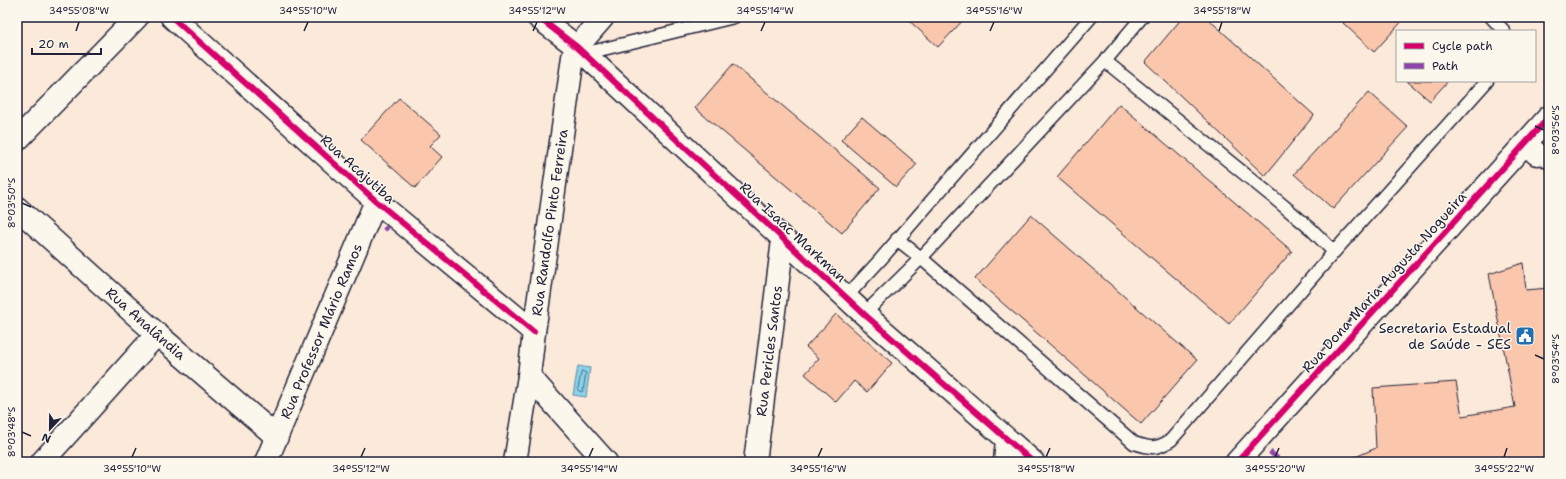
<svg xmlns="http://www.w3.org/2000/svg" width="1566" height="479" font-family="'Shantell Sans',sans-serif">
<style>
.water{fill:#8ad3ea;stroke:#608ca4}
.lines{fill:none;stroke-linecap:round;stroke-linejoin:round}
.shore{stroke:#4c6981;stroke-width:1}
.building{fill:#fbc7ac;stroke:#22223b}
.lane-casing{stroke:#22223b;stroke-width:15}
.street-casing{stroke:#22223b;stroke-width:25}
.secondary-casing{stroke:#22223b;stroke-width:25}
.lane{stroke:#fbf7ec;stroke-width:12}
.street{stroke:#fbf7ec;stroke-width:22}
.secondary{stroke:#fbf7ec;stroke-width:22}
.quiet{stroke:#8e44ad;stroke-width:5;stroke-dasharray:10 5;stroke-linecap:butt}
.cycleway-casing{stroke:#fbf7ec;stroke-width:8}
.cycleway{stroke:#d6006c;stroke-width:6}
.ticks{fill:none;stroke:#22223b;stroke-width:1.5}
.labels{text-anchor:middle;stroke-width:3;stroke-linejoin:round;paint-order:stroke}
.street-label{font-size:14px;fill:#22223b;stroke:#fbf7ec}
.poi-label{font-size:14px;fill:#22223b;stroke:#fbf7ec;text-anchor:end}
.neatline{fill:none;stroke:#22223b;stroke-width:1.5}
.ticks-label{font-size:10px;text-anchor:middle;fill:#22223b}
</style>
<rect width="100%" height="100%" fill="#fbe9d9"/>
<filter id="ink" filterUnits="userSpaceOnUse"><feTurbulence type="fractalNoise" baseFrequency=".025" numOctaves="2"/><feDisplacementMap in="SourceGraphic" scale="8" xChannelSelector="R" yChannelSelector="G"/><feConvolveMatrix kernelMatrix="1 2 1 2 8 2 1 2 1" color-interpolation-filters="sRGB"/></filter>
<g filter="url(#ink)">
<!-- water -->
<path class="water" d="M578,366L590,368L586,397L573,395Z"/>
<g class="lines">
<!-- shore -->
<path class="shore" d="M582,371L586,373L583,391L581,392L578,390Z"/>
</g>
<!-- building -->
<path class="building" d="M905,17H966L938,47Z
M1183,17H1206L1314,115L1265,176L1145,62Z
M1349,17H1406L1374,52L1343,23Z
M733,64L880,188L842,233L695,108Z
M1407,81H1448L1430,101Z
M1369,92L1408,127L1333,209L1294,174Z
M399,98L441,134L430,146L442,157L415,188L361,140Z
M1119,104L1292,251L1229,324L1057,177Z
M862,117L917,164L896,187L841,140Z
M1031,215L1197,360L1141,424L975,279Z
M1523,263L1526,290L1549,288V462H1344L1376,448L1373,388L1456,382L1462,416L1515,407L1489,274Z
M836,314L892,363L867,392L854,381L836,402L805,374L819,358L806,347Z"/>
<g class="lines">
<defs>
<path id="lane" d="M1491,17L1504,31
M583,54L734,17
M1105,61L1273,197L1311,229L1334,252L1487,81
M1537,154L1549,163
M897,239L921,258L1134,443C1150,448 1156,450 1171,440L1334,252
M846,297L880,260L1091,17
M864,314L921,258L1105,61L1142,17"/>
<g id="street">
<path d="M172,17L376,201L534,332"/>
<path d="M17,140L137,17"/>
<path d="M1526,144L1537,154"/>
<path id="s1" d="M17,208L157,334L277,437"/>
<path d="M529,376L606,462"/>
<path d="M42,462L157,334"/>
<path id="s2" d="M266,462L376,201"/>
<path id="s3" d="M515,462L529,376L534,332L573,57L577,47L603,17"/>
<path id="s4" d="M755,462L783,240"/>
<path d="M1005,462L1007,440"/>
</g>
<path id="secondary" d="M538,17L577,47L864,314L1033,462
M1237,462L1549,117"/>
</defs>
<!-- lane casing -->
<use href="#lane" class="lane-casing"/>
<!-- street casing -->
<use href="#street" class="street-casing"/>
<!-- secondary casing -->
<use href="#secondary" class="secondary-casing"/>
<!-- lane -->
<use href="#lane" class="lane"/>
<!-- street -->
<use href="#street" class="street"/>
<!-- secondary -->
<use href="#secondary" class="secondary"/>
<!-- quiet -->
<path class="quiet" d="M384,227L387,230
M1270,452L1282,462"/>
<defs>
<path id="cycleway" d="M172,17L376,201L534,332
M538,17L577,47L864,314L1033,462
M1237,462L1549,117"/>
</defs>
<!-- cycleway casing -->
<use href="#cycleway" class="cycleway-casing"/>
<!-- cycleway -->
<use href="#cycleway" class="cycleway"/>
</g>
</g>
<!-- ticks -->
<path class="ticks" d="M76,31L79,22M304,31L308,22M533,31L537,22M761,31L765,22M990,31L994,22M1219,31L1222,22M1535,126L1544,130M22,203L31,207M1535,355L1544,359M22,432L31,436M132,457L136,448M361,457L365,448M589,457L593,448M818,457L822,448M1046,457L1050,448M1275,457L1279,448M1504,457L1507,448"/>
<!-- icons -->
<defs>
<symbol id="civic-square" viewBox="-11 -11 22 22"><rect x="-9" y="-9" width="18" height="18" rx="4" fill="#1f6fb2" stroke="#fbf7ec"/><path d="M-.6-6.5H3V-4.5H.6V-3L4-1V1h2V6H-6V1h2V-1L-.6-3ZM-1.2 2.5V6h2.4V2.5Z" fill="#fff"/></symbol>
</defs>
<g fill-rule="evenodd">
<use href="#civic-square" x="1514" y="325" width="22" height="22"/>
</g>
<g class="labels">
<!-- street labels -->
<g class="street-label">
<text transform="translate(358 169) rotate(42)" y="5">Rua Acajutiba</text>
<text dy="5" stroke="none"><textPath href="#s3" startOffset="242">Rua Randolfo Pinto Ferreira</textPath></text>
<text transform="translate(793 232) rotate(43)" y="5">Rua Isaac Markman</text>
<text transform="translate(1384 282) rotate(-48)" y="5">Rua Dona Maria Augusta Nogueira</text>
<text dy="5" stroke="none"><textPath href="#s1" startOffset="173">Rua Analândia</textPath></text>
<text dy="5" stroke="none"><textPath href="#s2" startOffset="142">Rua Professor Mário Ramos</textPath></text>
<text dy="5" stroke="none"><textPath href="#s4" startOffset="112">Rua Pericles Santos</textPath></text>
</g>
<!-- poi labels -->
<g class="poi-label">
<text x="1511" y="333">Secretaria Estadual<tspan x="1511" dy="16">de Saúde - SES</tspan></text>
</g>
</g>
<!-- margin -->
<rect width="1566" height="479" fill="none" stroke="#fbf7ec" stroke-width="44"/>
<!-- legend -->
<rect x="1396" y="30" width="140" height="52" fill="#fbf7ec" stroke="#a4a2a5"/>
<rect x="1404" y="43" width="20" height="6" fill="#d6006c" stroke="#a4a2a5"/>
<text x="1432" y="50" font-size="12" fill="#22223b">Cycle path</text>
<rect x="1404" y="63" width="20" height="6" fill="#8e44ad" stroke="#a4a2a5"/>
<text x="1432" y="70" font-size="12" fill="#22223b">Path</text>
<!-- north arrow -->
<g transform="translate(50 429) rotate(202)" stroke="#fbf7ec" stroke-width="3" paint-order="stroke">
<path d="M0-3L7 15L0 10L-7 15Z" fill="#22223b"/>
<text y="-6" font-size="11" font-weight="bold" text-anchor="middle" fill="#22223b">N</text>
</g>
<!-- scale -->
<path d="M32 48v6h69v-6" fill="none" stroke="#22223b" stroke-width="2"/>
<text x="38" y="48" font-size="12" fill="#22223b" stroke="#fbf7ec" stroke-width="3" paint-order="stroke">20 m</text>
<rect x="22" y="22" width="1522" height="435" class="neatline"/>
<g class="ticks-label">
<text x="79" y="14">34°55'08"W</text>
<text x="308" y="14">34°55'10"W</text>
<text x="537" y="14">34°55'12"W</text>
<text x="765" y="14">34°55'14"W</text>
<text x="994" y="14">34°55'16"W</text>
<text x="1222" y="14">34°55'18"W</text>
<text transform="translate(1555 130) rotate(-90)" y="4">8°03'56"S</text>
<text transform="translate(11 203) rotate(-90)" y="4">8°03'50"S</text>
<text transform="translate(1555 359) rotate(-90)" y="4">8°03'54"S</text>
<text transform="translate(11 432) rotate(-90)" y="4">8°03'48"S</text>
<text x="132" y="472">34°55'10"W</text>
<text x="361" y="472">34°55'12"W</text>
<text x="589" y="472">34°55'14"W</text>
<text x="818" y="472">34°55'16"W</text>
<text x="1046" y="472">34°55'18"W</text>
<text x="1275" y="472">34°55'20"W</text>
<text x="1504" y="472">34°55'22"W</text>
</g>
</svg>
